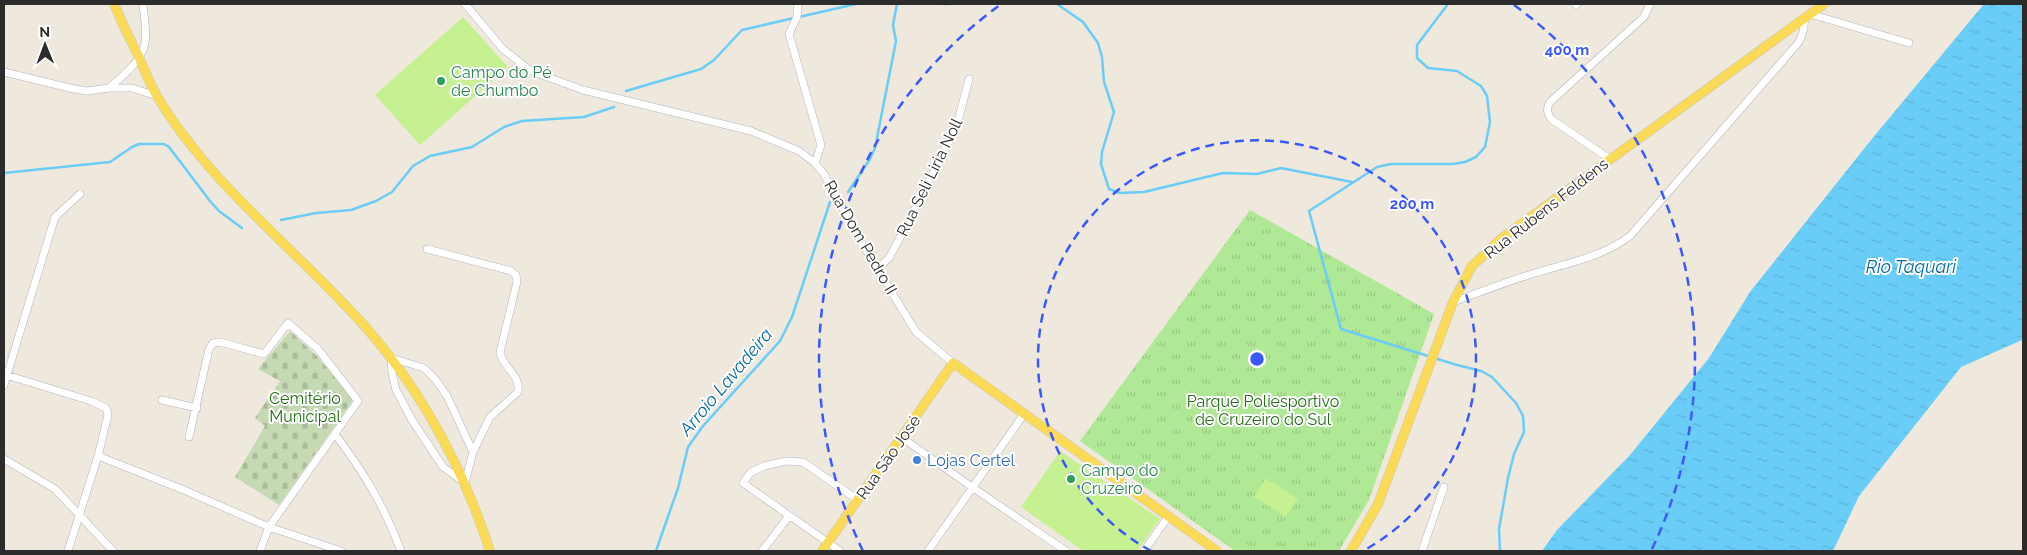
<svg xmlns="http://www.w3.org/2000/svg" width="2027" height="555" font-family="Raleway,sans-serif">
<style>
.cemetery{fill:url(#cemetery-stones)}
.park{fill:url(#park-tufts)}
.pitch{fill:#c5f191}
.water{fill:url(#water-ripples)}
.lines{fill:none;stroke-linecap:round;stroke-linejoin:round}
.stream{stroke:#69cdf8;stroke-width:2.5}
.minor-casing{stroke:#b1b3c1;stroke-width:8}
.major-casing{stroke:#c8c8c8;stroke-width:10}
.minor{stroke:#fff;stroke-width:7}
.major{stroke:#fbda56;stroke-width:9}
.ring{fill:none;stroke:#3a58ff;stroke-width:2.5;stroke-dasharray:9 6}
.leisure-dot{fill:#2e9e5b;stroke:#fff;stroke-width:2}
.shop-dot{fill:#3f7fe0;stroke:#fff;stroke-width:2}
.labels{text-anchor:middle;stroke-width:4;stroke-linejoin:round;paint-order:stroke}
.leisure-label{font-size:16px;fill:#27864d;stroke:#fff;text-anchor:start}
.street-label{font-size:16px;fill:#2c2c2c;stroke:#fff}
.park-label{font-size:16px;fill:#257015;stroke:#fff}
.shop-label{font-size:16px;fill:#366cbe;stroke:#fff;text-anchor:start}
.water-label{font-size:18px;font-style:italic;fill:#036aa9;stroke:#fff}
.centre{fill:#3a58ff;stroke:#fff;stroke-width:2.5}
.ring-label{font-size:15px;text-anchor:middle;font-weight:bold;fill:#3a58ff;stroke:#fff;stroke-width:4;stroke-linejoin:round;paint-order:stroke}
</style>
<defs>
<pattern id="cemetery-stones" width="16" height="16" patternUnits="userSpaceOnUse" patternTransform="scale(1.25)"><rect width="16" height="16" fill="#c5dab3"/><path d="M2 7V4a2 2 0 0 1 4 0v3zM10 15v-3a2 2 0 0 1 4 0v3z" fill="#a9bb9a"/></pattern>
<pattern id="park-tufts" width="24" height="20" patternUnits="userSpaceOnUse" patternTransform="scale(1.25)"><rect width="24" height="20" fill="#afe996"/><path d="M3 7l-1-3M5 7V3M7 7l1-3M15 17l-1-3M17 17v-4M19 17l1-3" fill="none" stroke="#97c881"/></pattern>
<pattern id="water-ripples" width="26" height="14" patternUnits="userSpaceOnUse" patternTransform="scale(1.25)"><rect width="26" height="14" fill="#69cdf8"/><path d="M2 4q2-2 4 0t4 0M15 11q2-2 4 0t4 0" fill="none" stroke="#5bb0d5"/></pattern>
</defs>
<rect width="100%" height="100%" fill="#efe8dd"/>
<!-- cemetery -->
<path class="cemetery" d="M290,331L317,356L353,400L279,505L235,477L265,426L255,418L280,381L258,369Z"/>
<!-- park -->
<path class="park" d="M1250,210L1434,314L1369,500L1339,551H1235L1080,441Z"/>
<!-- pitch -->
<path class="pitch" d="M463,17L508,67L420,145L375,95Z
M1060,451L1160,519L1137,551H1083L1021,507Z
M1266,478L1298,499L1286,517L1254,497Z"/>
<!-- water -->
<path class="water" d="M1984,4H2023V337L2022,340L1961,367L1859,496L1833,551H1542L1557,530L1630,455L1709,358L1750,292L1871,140Z"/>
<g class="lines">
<!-- stream -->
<path class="stream" d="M943,4H948
M1057,4L1083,22L1098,43L1102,57L1104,82L1114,112L1102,152L1101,164L1109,189L1120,193L1144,192L1223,173L1257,174L1281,168L1352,182
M1448,4L1417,45V58L1428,68L1457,71L1481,86L1487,96L1490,122L1485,147L1476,157L1465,162L1453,164H1391L1377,167L1309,211L1341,329L1457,365L1481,371L1492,377L1516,403L1523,416L1524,432L1514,454L1508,478L1499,529L1500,551
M799,17L856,4
M626,91L701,69L714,60L742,30L794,18
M4,173L110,162L132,147L139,144H164L169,147L210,201L219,211L242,228
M848,192L870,159L875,148L896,41L893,25L897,4
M281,220L316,213L351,210L376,201L392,192L413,166L430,156L472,147L504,127L522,121L584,117L614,107
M656,551L678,488L688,447L703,426L780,341L792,317L830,202"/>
<defs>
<path id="minor" d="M465,4L503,49L531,71L583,90L751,131L799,151L815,163L824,174L861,242L916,332L953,363
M798,4L797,17L789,34L821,145L815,163
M1576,5L1577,4
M1810,14L1909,43
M4,72L74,89L87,91L109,88H132L157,96
M109,88C122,77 142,61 145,43C147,30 144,16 143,4
M1610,159L1551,119C1547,112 1546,109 1550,102L1644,17L1650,4
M427,249L511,271L516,275L517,282L500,352C502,368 521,374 518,392L490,417L473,452
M878,268L889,258L910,219L957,125L969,79
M1453,302C1478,293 1503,283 1529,275C1563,264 1601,258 1630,236L1799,42L1803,32L1805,18
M391,358L424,368L435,379L447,396L473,452L465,483L443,467L412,420L396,390L392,373Z
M6,375L91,401L106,408L108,415L98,456L68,551
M4,385L55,217L80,194
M162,400L197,408
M335,434C364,473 384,505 401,551
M189,437L209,349L213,343L220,342L264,354L288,323L318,349L358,401L269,527L260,551
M901,437L972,487L1066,551
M98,456L184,490L269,527L341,551
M4,459L55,489L113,551
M762,551L789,516
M840,551L743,483L750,473L764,466L786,461L803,462L858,500
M928,551L1024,414
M1144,551L1168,517
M1422,551L1444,487"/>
<path id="major" d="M114,4C121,21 129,38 138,55C144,69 149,83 157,96C210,186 301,253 369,331C425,396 464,471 490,551
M822,551L953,363L1217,551
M1351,551L1378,504L1453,302L1472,266L1502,238L1824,4"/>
</defs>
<!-- minor casing -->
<use href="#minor" class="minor-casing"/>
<!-- major casing -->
<use href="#major" class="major-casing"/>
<!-- minor -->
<use href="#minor" class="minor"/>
<!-- major -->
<use href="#major" class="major"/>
</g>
<!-- distance rings -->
<g class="ring">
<path d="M1151 551A219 219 0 1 1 1363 551"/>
<path d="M863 551A438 438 0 0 1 1000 5M1514 5A438 438 0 0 1 1651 551"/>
</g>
<!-- markers -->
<g class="leisure-dot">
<circle cx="441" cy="81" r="5"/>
<circle cx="1071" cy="479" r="5"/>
</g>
<circle class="shop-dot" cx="917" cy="460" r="5"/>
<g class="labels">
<!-- leisure labels -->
<g class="leisure-label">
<text x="451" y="78">Campo do Pé<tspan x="451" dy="18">de Chumbo</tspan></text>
<text x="1081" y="476">Campo do<tspan x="1081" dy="18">Cruzeiro</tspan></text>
</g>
<!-- street labels -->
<g class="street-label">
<text transform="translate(929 177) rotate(-64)" y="6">Rua Seli Liria Noll</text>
<text transform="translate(1546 208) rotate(-38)" y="6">Rua Rubens Feldens</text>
<text transform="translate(861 237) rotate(60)" y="6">Rua Dom Pedro II</text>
<text transform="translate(888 457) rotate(-55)" y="6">Rua São José</text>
</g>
<!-- park labels -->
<g class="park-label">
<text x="305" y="404">Cemitério<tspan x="305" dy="18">Municipal</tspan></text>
<text x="1263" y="407">Parque Poliesportivo<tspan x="1263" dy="18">de Cruzeiro do Sul</tspan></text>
</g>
<!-- shop labels -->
<g class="shop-label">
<text x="927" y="466">Lojas Certel</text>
</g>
<!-- water labels -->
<g class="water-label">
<text x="1911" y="273">Rio Taquari</text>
<text transform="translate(726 382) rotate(-50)" y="6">Arroio Lavadeira</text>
</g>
</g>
<circle cx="1257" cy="359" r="8" class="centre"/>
<g class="ring-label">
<text x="1567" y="55">400 m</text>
<text x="1412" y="209">200 m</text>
</g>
<!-- border -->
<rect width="2027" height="555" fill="none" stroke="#2c2c2c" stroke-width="10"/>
<!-- north arrow -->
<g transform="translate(45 45) rotate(359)" stroke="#ffffff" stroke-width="4" paint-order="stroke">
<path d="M0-4L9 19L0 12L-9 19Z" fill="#2c2c2c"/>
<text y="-8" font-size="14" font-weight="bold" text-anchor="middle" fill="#2c2c2c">N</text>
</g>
</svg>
